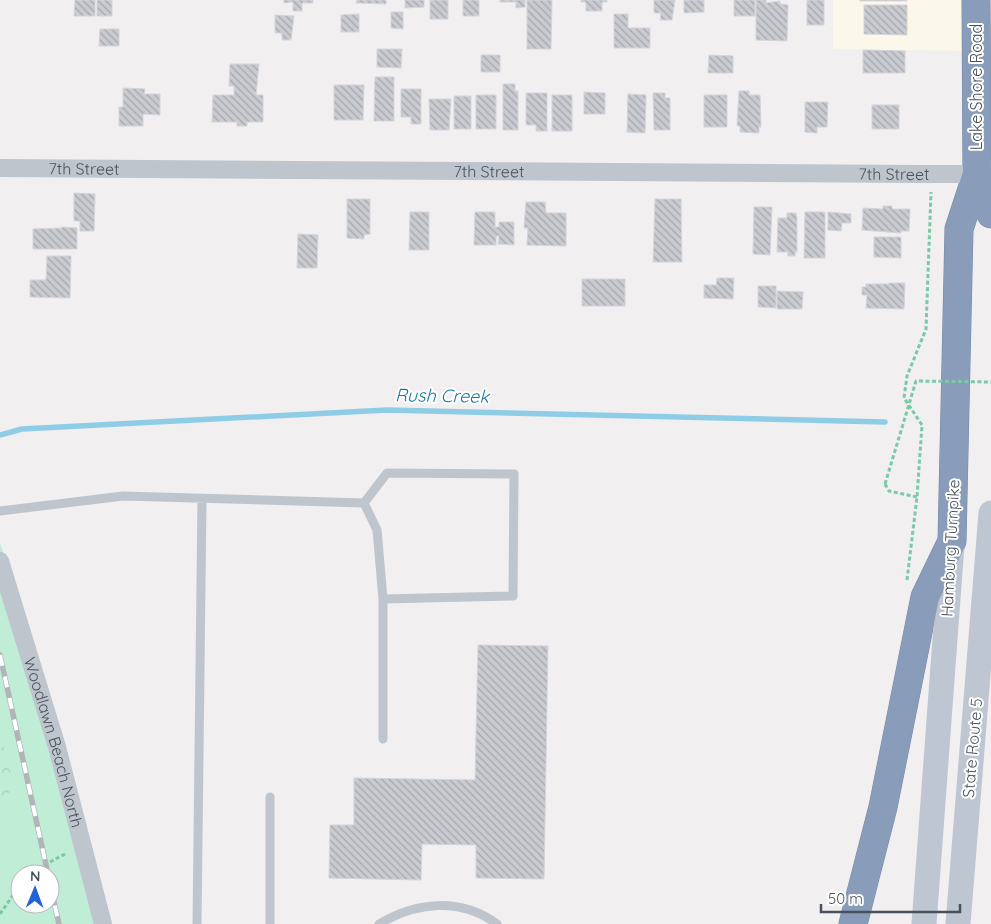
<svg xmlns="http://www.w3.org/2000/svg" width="991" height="924" font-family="Quicksand,sans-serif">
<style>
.commercial{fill:#fbf7e9}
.green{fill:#c0edd5;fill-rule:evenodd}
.forest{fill:url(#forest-crowns)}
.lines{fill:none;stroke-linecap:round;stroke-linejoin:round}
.stream{stroke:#8fcde7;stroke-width:5.5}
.building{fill:url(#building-back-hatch);stroke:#d3d5da}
.highway-casing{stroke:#7588a7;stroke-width:29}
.path{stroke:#7ac9a8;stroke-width:3;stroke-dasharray:4 2.5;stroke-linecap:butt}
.lane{stroke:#bec5cd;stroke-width:9}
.street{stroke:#bec5cd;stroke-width:18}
.secondary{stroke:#bec6d2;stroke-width:25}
.highway{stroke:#899dbb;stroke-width:28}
.rail-casing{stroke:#b1b4b9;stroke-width:5.5}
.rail{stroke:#fff;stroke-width:4;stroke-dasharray:11;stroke-linecap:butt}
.path-bridge{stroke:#7ac9a8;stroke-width:3;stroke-dasharray:4 2.5;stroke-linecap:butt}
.labels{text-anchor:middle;stroke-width:4;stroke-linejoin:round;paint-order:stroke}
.street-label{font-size:16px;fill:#48515b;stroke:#fff}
.water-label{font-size:18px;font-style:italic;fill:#1478a2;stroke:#fff}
</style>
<defs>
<pattern id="forest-crowns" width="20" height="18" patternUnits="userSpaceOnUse" patternTransform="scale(1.25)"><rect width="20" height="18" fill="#c0edd5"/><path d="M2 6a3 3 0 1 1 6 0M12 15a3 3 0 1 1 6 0" fill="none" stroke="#a6cdb9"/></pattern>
<pattern id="building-back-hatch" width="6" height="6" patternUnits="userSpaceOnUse" patternTransform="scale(1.25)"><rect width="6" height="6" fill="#c9cbd1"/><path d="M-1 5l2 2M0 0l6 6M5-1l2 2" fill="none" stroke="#a5a7ad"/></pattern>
</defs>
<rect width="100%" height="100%" fill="#f1efef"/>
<!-- commercial -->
<path class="commercial" d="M833,0H969V51L833,49Z"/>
<!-- green -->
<path class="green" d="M0,543L61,730L108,924H0ZM20,874H50V904H20Z"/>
<!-- forest -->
<path class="forest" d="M0,734L13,783L0,815Z"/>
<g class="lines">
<!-- stream -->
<path class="stream" d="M0,435L22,429L387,410L885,422"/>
</g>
<!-- building -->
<path class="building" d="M75,0H95V16H74Z
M97,0H112V16H97Z
M284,0H313V3H302V11H293V2L284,3Z
M357,0H386V4L356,3Z
M405,0H424V7L405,8Z
M430,0H448V19H430Z
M463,0H479V16H463Z
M500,0H525V7L516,8V2H500Z
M527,0H552L551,49H527Z
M581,0H607V2H602V11H586V2H581Z
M654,0H675L672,20H660L661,13H654Z
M684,0H704V12L684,13Z
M734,0H755V16H734Z
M756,0H766V3L780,1V4L788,5L787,41L756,40Z
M807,0H824V25H807Z
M860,0H907V1H860Z
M864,5H907V35L864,34Z
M391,12H403V29L391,28Z
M359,14V32H341V15Z
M614,14H628V28H650V48H614Z
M275,15L294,16L291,40H282V33H275Z
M100,29H119V46H99Z
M377,49H402L401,68L377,67Z
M863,50L905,51V73H863Z
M481,55H500V72H481Z
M709,55L733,56V73H708Z
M230,64H259L256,95H263V122H247V126H237V122H212L213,95H234V86H229Z
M375,77H394V121H374Z
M503,84H515V91H518V130H503Z
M334,85H364L363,120H334Z
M123,88L145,89L144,94H160V115L143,114V126H119V107H123Z
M401,89H421V124H411V117H401Z
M739,91H749V95H760L761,127H759V133L740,132V126H737Z
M584,92L605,93V114H584Z
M526,93H547V131H536V125H526Z
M653,93H665V98H670V130H654Z
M628,94L646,95L645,133L627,132Z
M476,95H496V129H476Z
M552,95H572V131H552Z
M704,95H727V127H704Z
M454,96H471V129H454Z
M429,99H451L449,130H430Z
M805,102H828L827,127H817V133L805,132Z
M872,105H899V129H872Z
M74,193L95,194L94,231H80V221H74Z
M347,199H370V234L364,235V239L347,238Z
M655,199H681L682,262H653Z
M526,202H545L546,213H566V246L527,245L528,228H524Z
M883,206H892V209H910L909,231H901V233L862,230L863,208L883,209Z
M754,207H772L770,255L753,254Z
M410,212H429V250H409Z
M475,212H495V227H499V222H514V245L498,244L499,236H496V245H474Z
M805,212H825V258H804Z
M828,212L851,214V223H842L841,231L828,230Z
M787,213H796L797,218V252H795V256H788V252H777L778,218H787Z
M62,227L77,228V249H33V229L62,228Z
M298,234L318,235L317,268H297Z
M874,237H901V258L874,257Z
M47,256H71L70,298L30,297V280H46Z
M717,278H734L733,299L704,298V285H716Z
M582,279H625V306H582Z
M889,283H905L904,309L866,308L867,295H862V287H866V284H889Z
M758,286H776V308L758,307Z
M777,291L803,292L802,309H777Z
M478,645L548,646L544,879L476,878V845L422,844L421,880L329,878L330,825H354V778L475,780Z"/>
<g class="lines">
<defs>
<path id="highway" d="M977,174L991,214
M853,924L883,807L925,597L952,541L959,229L977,174L976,0"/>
</defs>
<!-- highway casing -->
<use href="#highway" class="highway-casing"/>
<!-- path -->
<path class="path" d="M885,484L889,491L917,497
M907,580L917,497L922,425L904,398L907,376L926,329L931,192
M27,874L67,853
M0,914L20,885"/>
<!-- lane -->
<path class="lane" d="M364,503L377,530L383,599
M0,511L123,496L364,503L387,473L514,474L513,596L383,599V739
M197,924L202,499
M270,924V797
M379,924C416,902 460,897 497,924"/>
<!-- street -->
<g class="street">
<path id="s1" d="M0,168L921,174H977L991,169"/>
<path id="s2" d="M0,561L57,747L103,924"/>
</g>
<!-- secondary -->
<path class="secondary" d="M924,924L952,544
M958,924L991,513"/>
<!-- highway -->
<use href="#highway" class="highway"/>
<defs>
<path id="rail" d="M0,655L48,874
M50,884L59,924"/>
</defs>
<!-- rail casing -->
<use href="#rail" class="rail-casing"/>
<!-- rail -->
<use href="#rail" class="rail"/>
<!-- path-bridge -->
<path class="path-bridge" d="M885,484L916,381L991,382"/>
</g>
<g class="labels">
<!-- street labels -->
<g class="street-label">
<text transform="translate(976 87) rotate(-90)" y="6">Lake Shore Road</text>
<text dy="6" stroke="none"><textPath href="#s1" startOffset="84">7th Street</textPath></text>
<text dy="6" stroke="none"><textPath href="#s1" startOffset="489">7th Street</textPath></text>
<text dy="6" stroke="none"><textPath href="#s1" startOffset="894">7th Street</textPath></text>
<text transform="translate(950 548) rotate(-87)" y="6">Hamburg Turnpike</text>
<text dy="6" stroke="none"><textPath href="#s2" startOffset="189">Woodlawn Beach North</textPath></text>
<text transform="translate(972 748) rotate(-85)" y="6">State Route 5</text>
</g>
<!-- water labels -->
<g class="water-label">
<text transform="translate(442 396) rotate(1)" y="6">Rush Creek</text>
</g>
</g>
<!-- north arrow -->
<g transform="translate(35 889) rotate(1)"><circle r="24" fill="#ffffff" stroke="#b6b9bd"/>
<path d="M0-4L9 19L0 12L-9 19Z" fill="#2362d7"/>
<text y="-8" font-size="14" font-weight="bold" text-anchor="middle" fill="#48515b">N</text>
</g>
<!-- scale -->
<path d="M821 904v8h139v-8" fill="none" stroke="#48515b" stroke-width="2.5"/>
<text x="828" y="904" font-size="15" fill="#48515b" stroke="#ffffff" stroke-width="4" paint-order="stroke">50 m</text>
</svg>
